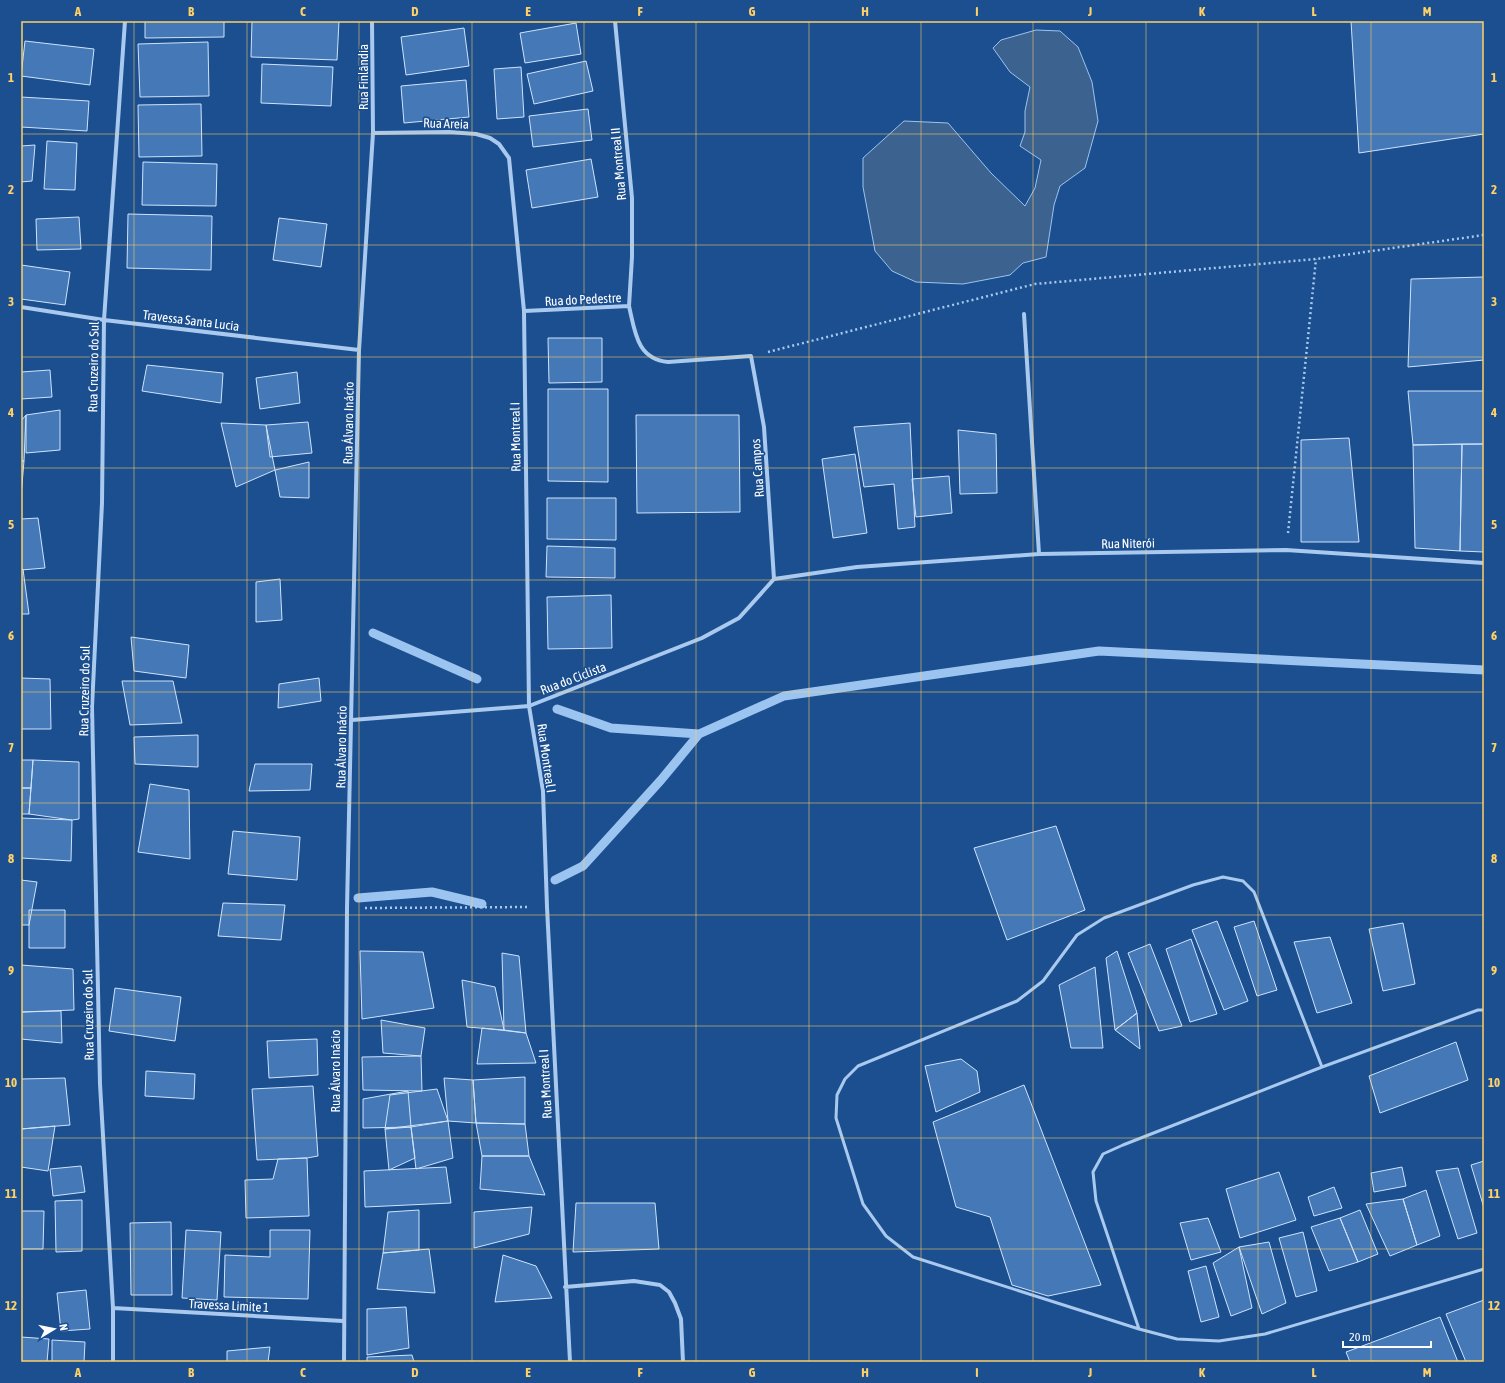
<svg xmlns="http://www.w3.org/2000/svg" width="1505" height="1383" font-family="'Asap Condensed',sans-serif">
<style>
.water{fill:#3c6290;stroke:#9cc4f0}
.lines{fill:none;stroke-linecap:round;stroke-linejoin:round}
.stream{stroke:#9cc4f0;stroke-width:9}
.building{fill:#4478b7;stroke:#cfe3fa}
.path{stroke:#a9c9ee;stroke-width:2.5;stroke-dasharray:2 3;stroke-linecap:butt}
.lane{stroke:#a9c9ee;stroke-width:3}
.street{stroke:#a9c9ee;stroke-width:4}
.grid{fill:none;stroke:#ffd166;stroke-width:1;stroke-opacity:0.55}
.labels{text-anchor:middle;stroke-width:3.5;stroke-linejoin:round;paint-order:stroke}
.street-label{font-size:13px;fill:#fff;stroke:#1b4f8f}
.neatline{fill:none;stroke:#ffd166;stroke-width:1.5}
.grid-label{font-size:13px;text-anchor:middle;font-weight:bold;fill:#ffd166}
</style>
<rect width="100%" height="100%" fill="#1b4f8f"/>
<!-- water -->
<path class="water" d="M1036,30L1060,31L1078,47L1092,82L1098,121L1085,168L1060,186L1054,205L1046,257L1023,263L1010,275L963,284L916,282L892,271L875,251L863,187V158L904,121L948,123L991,173L1025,206L1035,188L1041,160L1020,146L1025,132V111L1030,87L1010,72L993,48L1001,40Z"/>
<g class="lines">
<!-- stream -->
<path class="stream" d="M373,633L477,679
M557,709L611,728L699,734
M555,880L583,866L661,780L699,734L784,696L1099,651L1484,670
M358,898L432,892L482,904"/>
</g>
<!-- building -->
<path class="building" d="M145,21H224V37L145,38Z
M252,21H339L337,60L251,57Z
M1351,21H1484V134L1359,153Z
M576,23L581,54L525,63L520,33Z
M464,28L469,66L406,75L401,37Z
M25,41L94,49L90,85L21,76Z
M208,42L209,96L140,97L138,44Z
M586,61L593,91L534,104L527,74Z
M262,64L333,67L331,106L261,103Z
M521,67L524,117L497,119L494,69Z
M466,80L469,117L404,123L401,86Z
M21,97L89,101L87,131L21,127Z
M201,104L202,156L139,157L138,105Z
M588,109L592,140L533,147L529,116Z
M47,141L77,143L75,190L44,189Z
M35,145L32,181L21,182V146Z
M591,159L598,197L532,208L526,170Z
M143,162L217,164L216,206L142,205Z
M128,214L212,216L211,270L127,268Z
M79,217L81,249L37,250L36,219Z
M279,218L327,224L321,267L273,260Z
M21,265L70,272L65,305L21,299Z
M1484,277V360L1408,367L1411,279Z
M548,338H602V382L549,383Z
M147,365L223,373L221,403L142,391Z
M50,370L52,397L21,399V372Z
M297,372L300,403L260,409L256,378Z
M548,389H608V482L548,481Z
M1408,391H1484V444L1413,445Z
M60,410V450L26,453V415Z
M26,415L24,461H21V421Z
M636,415H739L740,512L637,513Z
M308,422L312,453L270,457L266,425Z
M221,423L266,425L275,470L236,487Z
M910,423L915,527L898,529L894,484L864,487L854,427Z
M958,430L996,434L997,493L960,494Z
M1349,438L1359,542H1301V440Z
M1462,444L1460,551L1415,548L1413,445Z
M1462,444H1484V552L1460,551Z
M855,454L867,533L833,538L822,459Z
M21,461H24L21,496Z
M309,462V498L280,497L275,470Z
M949,476L952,513L916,517L912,479Z
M547,498H616V540L547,539Z
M38,518L45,568L21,570V519Z
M547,546L615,548V578L546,577Z
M21,569H23L29,614H21Z
M280,579L282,620L256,622V582Z
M611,595L612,648L548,649L547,597Z
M131,637L189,645L186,678L134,671Z
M21,678L50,679L51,729H21Z
M319,678L321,701L278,708L279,684Z
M122,681H173L182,723L130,725Z
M198,735V767L135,764L134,737Z
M21,760H33L31,788H21Z
M33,760L79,762V819L72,820L29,814Z
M255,764H312L310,790L249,791Z
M150,784L189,790L190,859L138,852Z
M21,788H31L29,814H21Z
M21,818L72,820L71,861L21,858Z
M1056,826L1085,910L1007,940L974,848Z
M233,831L300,837L297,880L228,874Z
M21,880L37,882L29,925H21Z
M223,903L285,905L281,940L218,936Z
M29,910H65V948H29Z
M1217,921L1248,1001L1224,1010L1192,930Z
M1254,921L1277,990L1257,996L1234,927Z
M1403,923L1415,984L1383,991L1369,929Z
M1330,937L1352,1003L1317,1013L1294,942Z
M1191,939L1217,1014L1190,1022L1166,949Z
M1150,944L1182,1026L1159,1031L1128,953Z
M360,951L423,952L434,1008L362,1019Z
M1117,951L1137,1013L1115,1030L1106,958Z
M502,953L519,956L526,1033L504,1030Z
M21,965L73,969L74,1010L21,1012Z
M1095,967L1103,1048H1071L1059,985Z
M462,980L495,987L504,1030L467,1027Z
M115,988L181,997L175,1041L109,1031Z
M61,1011L62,1043L21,1039V1012Z
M1137,1013L1140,1049L1115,1030Z
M381,1020L425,1028L421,1056L383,1053Z
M482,1028L526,1033L536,1063L477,1064Z
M317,1039L318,1075L269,1078L267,1041Z
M1456,1042L1468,1080L1380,1113L1369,1076Z
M421,1056L422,1091L363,1090L362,1057Z
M961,1059L977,1071L980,1092L936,1112L925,1066Z
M146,1071L195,1074L194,1099L145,1096Z
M525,1077V1124L476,1123L473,1080Z
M65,1078L70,1125L21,1129V1079Z
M444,1078L473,1080L476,1123L448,1121Z
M1024,1085L1101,1285L1048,1296L1012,1285L990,1217L956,1207L933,1122Z
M313,1086L318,1156L307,1158L257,1160L252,1089Z
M437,1089L448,1121L385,1129L390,1095Z
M408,1091L411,1127L363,1128V1099Z
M448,1121L453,1158L416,1169L411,1127Z
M476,1123L525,1124L529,1156H482Z
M55,1126L48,1171L21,1167V1129Z
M411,1127L415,1158L389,1170L385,1129Z
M482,1156H529L545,1195L480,1189Z
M307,1158L309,1216L246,1218L245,1180L273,1179L278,1159Z
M1484,1161V1208L1471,1165Z
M81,1166L85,1192L53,1196L50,1169Z
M446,1167L451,1203L365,1207L364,1171Z
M1402,1167L1406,1186L1374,1192L1371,1173Z
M1458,1168L1477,1233L1458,1239L1436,1171Z
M1279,1172L1296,1220L1240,1238L1226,1189Z
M1334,1187L1342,1208L1314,1216L1308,1197Z
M1426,1190L1440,1236L1417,1245L1403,1199Z
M1403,1199L1417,1245L1390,1256L1366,1204Z
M82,1200V1251L56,1252L55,1201Z
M576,1203H655L659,1249L573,1252Z
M532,1207L529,1234L474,1248V1212Z
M419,1210V1250L383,1253L388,1212Z
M1360,1210L1378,1254L1358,1262L1340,1218Z
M21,1211H44L43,1249H21Z
M1208,1218L1221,1252L1191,1260L1180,1223Z
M1340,1218L1358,1262L1329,1271L1311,1227Z
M171,1222L172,1295H131L130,1223Z
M186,1230L221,1232L217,1300L182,1298Z
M270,1230H310L308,1299L224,1297L225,1255L270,1257Z
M1303,1232L1317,1291L1296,1297L1279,1238Z
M1269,1242L1286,1303L1262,1314L1239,1247Z
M1239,1247L1252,1308L1231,1316L1213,1263Z
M429,1249L435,1293L377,1289L383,1253Z
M503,1255L536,1266L552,1298L495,1302Z
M1206,1266L1219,1317L1201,1322L1188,1271Z
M86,1290L90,1329L61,1331L57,1293Z
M1484,1300V1362H1466L1446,1314Z
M406,1307L409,1348L367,1355V1309Z
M1440,1317L1458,1362H1350L1346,1352Z
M21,1337L49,1339L47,1362H21Z
M52,1340L85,1342L84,1362H52Z
M270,1347L268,1362H227V1351Z
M412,1355L414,1362H367V1357Z"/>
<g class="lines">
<!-- path -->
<path class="path" d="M768,352L1035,284L1316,259L1484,235
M1288,533L1316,259
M365,908L530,907"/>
<!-- lane -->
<path class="lane" d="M1322,1067L1254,892L1243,881L1223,877L1193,885L1104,918L1077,935L1043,981L1017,1001L858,1066L845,1079L837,1095L836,1118L863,1204L886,1236L913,1257L1139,1329L1177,1339L1219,1341L1265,1334L1484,1269
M1139,1329L1096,1201L1093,1172L1103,1154L1123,1145L1322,1067L1478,1010H1484"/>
<!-- street -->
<path class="street" d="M615,21L632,198V257L629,306
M373,133L449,132L476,134L490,138L499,144L509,158L524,311L529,706L543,791L547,907L570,1362
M21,307L104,320L359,350
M524,311L629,306C635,332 637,359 668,362L751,356L764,427L774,579
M1024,314L1039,554
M774,579L857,567L1039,554L1286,550L1484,563
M352,720L529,706L702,638L739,618L774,579
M565,1287L634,1281L660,1285L669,1292L675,1303L681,1319L683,1362
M113,1308L343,1321
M113,1362V1308L100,1084L92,707L102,503L104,320L125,21
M344,1362L347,908L359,350L373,133L372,21"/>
</g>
<!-- grid -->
<path class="grid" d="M134,21V1362M247,21V1362M359,21V1362M472,21V1362M584,21V1362M696,21V1362M809,21V1362M921,21V1362M1033,21V1362M1146,21V1362M1258,21V1362M1371,21V1362M21,134H1484M21,245H1484M21,357H1484M21,468H1484M21,580H1484M21,692H1484M21,803H1484M21,915H1484M21,1026H1484M21,1138H1484M21,1249H1484"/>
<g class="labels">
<!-- street labels -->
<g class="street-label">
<text transform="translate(363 77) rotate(-90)" y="5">Rua Finlândia</text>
<text transform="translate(446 123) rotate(2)" y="5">Rua Areia</text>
<text transform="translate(618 164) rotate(-95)" y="5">Rua Montreal II</text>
<text transform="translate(583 299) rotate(-3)" y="5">Rua do Pedestre</text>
<text transform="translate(191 320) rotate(7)" y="5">Travessa Santa Lucia</text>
<text transform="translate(93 367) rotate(-89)" y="5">Rua Cruzeiro do Sul</text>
<text transform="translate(348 423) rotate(-89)" y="5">Rua Álvaro Inácio</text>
<text transform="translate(515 437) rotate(-91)" y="5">Rua Montreal I</text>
<text transform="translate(757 468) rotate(-94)" y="5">Rua Campos</text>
<text transform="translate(1128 543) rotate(-1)" y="5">Rua Niterói</text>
<text transform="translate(573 678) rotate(-21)" y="5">Rua do Ciclista</text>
<text transform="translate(84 691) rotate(-89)" y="5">Rua Cruzeiro do Sul</text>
<text transform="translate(341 747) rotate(-89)" y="5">Rua Álvaro Inácio</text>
<text transform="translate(547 758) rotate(82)" y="5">Rua Montreal I</text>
<text transform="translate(88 1015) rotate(-91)" y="5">Rua Cruzeiro do Sul</text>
<text transform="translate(335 1071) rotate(-90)" y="5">Rua Álvaro Inácio</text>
<text transform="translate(545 1084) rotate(-93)" y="5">Rua Montreal I</text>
<text transform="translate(229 1305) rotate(3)" y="5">Travessa Limite 1</text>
</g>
</g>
<!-- border -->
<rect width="1505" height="1383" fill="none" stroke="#1b4f8f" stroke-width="44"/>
<!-- north arrow -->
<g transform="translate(54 1329) rotate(80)" stroke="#1b4f8f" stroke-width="3" paint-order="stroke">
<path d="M0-3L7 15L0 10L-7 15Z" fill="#ffffff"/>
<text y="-6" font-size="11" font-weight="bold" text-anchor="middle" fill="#ffffff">N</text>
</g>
<!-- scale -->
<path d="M1343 1341v6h88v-6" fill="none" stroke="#ffffff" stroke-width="2"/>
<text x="1349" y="1341" font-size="12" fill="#ffffff" stroke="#1b4f8f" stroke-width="3" paint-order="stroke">20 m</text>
<rect x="22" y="22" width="1461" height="1339" class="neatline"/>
<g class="grid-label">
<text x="78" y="16">A</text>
<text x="191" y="16">B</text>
<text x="303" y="16">C</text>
<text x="415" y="16">D</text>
<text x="528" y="16">E</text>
<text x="640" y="16">F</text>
<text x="752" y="16">G</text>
<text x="865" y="16">H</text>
<text x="977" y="16">I</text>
<text x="1090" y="16">J</text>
<text x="1202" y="16">K</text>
<text x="1314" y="16">L</text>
<text x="1427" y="16">M</text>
<text x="11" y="82">1</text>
<text x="1494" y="82">1</text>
<text x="11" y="194">2</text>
<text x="1494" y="194">2</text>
<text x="11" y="306">3</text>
<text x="1494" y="306">3</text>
<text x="11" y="417">4</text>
<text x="1494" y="417">4</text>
<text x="11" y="529">5</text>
<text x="1494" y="529">5</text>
<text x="11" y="640">6</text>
<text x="1494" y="640">6</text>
<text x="11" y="752">7</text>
<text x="1494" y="752">7</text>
<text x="11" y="863">8</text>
<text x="1494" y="863">8</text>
<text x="11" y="975">9</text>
<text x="1494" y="975">9</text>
<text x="11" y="1087">10</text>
<text x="1494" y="1087">10</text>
<text x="11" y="1198">11</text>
<text x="1494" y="1198">11</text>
<text x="11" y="1310">12</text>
<text x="1494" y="1310">12</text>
<text x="78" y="1377">A</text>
<text x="191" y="1377">B</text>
<text x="303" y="1377">C</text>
<text x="415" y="1377">D</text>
<text x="528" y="1377">E</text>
<text x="640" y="1377">F</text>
<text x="752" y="1377">G</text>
<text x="865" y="1377">H</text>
<text x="977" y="1377">I</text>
<text x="1090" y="1377">J</text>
<text x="1202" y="1377">K</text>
<text x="1314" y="1377">L</text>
<text x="1427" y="1377">M</text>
</g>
</svg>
